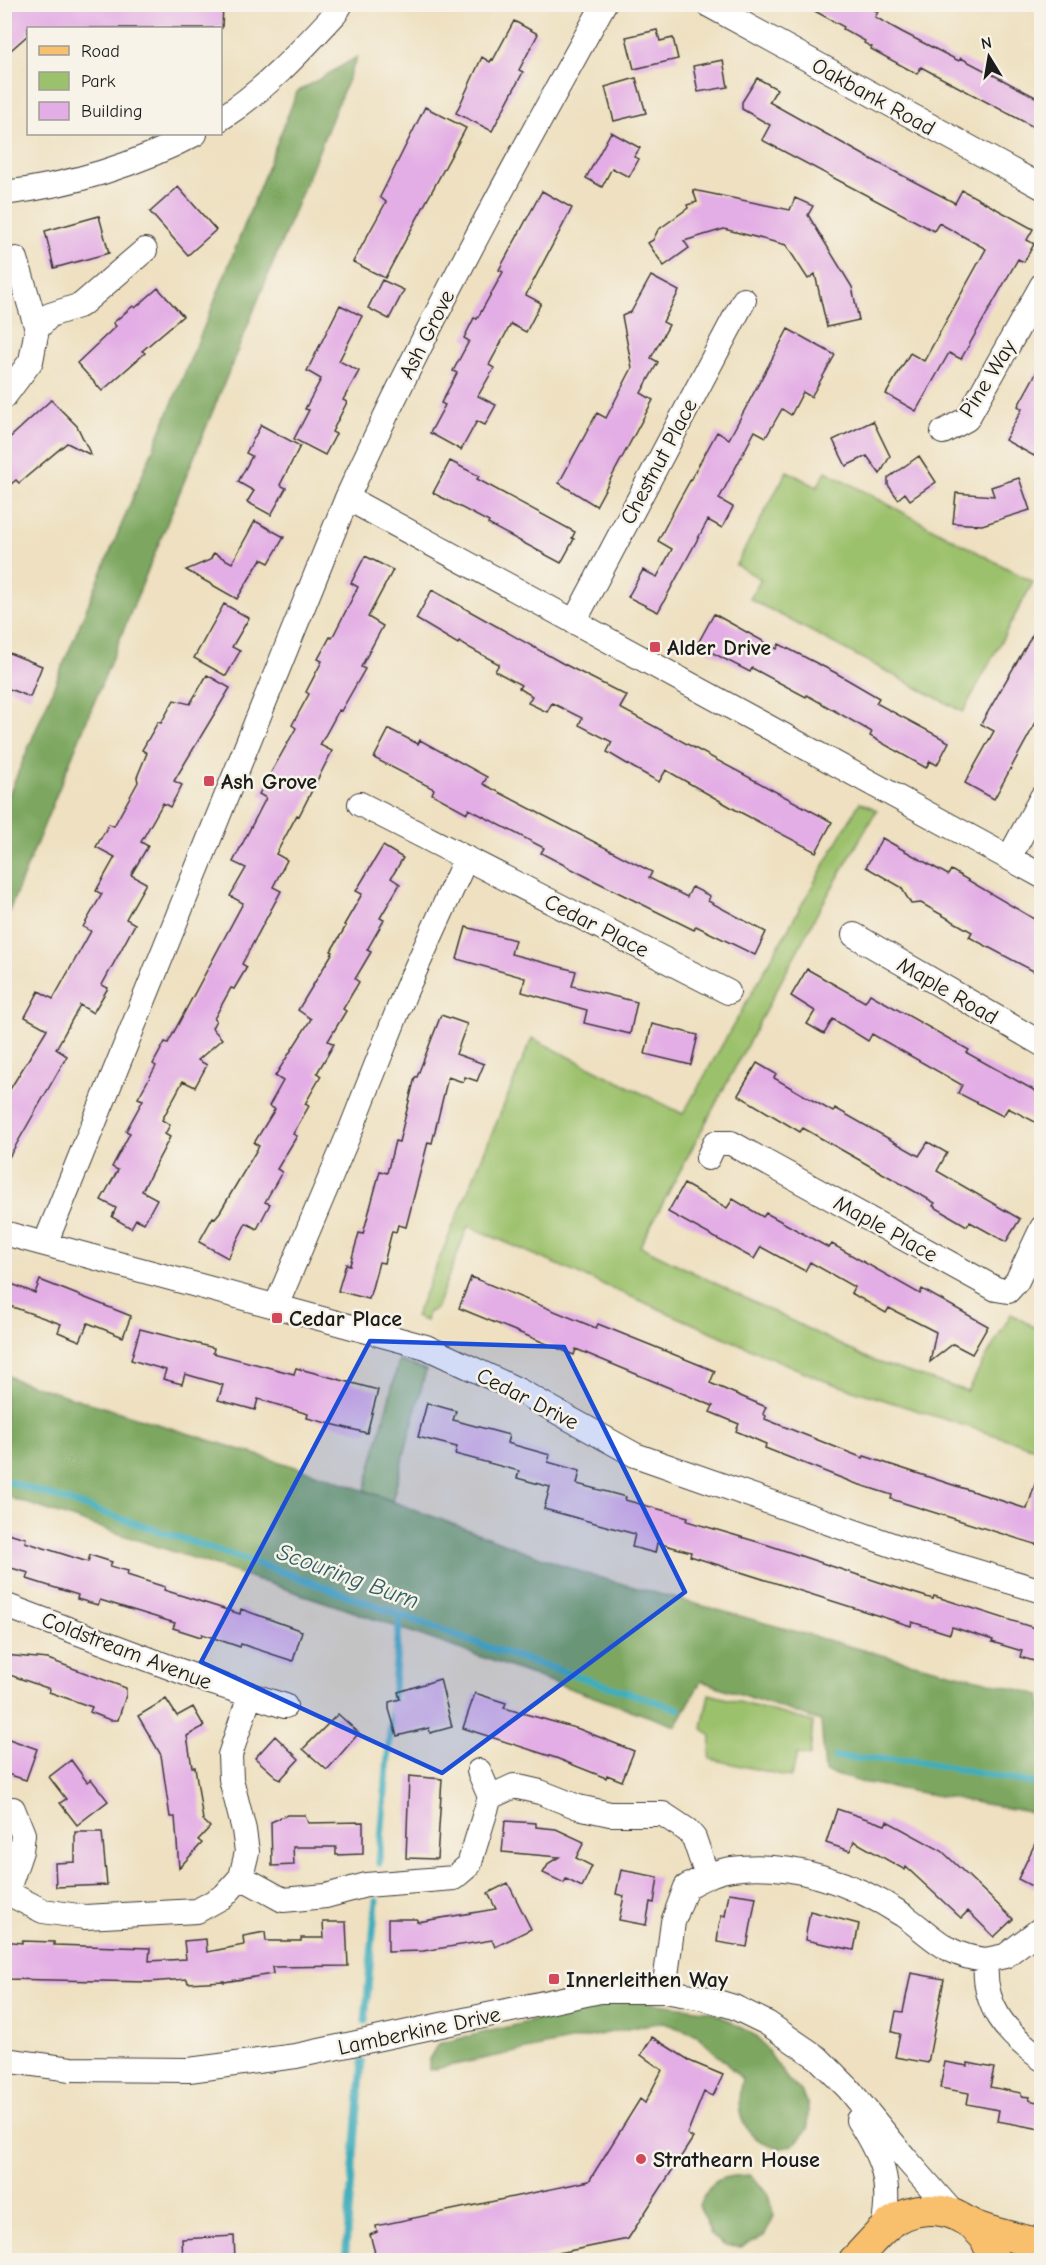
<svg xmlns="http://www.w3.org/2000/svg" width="1046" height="2265" font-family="'Comic Neue',sans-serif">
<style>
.green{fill:#9cc16c;stroke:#5c6e44;stroke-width:1.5}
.forest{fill:#7da760;stroke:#4c623e;stroke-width:1.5}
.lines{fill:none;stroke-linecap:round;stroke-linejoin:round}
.stream{stroke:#3fadbc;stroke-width:7}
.building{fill:#e3ade5}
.minor-casing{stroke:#3c3935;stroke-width:26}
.major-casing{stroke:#3c3935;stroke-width:32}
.minor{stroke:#fff;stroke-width:24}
.major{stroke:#f8bf6c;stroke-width:30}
.marked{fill:#1d4ed8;fill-opacity:0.2;stroke:#1d4ed8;stroke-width:4.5;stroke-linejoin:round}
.poi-dot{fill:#d1495b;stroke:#f7f3e8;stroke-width:2}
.labels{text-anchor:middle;stroke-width:5;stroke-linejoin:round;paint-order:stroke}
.street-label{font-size:22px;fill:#1c1c1c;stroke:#f7f3e8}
.poi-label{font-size:22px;font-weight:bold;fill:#1c1c1c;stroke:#f7f3e8;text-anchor:start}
.water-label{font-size:24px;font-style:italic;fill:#2c5d64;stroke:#f7f3e8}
</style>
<rect width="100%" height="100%" fill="#f7f3e8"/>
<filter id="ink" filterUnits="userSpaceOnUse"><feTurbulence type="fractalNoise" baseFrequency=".0167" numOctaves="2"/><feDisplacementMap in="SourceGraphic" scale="12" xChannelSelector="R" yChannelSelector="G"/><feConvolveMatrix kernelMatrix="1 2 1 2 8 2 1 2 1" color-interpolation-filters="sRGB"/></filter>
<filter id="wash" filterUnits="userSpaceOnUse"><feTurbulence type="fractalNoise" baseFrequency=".008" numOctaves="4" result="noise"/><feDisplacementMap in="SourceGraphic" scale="24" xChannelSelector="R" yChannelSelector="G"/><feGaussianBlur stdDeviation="1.35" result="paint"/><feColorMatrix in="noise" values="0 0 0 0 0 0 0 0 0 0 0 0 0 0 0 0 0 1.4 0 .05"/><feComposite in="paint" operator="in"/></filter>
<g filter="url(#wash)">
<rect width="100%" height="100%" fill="#eee0c0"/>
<!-- green -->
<path class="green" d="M787,471L817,487L826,471L1033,582L963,712L750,599L761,579L736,565Z
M860,802L877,810L819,910L640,1246L873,1361L967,1391L1011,1314L1036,1328L1041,1314V1450L825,1381L468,1226L436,1309L428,1312L426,1321L415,1317L532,1038L683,1114Z
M399,1361L426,1370L392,1501L365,1490Z
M709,1694L813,1722L810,1756L797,1754L791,1777L710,1759L711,1736L702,1728Z"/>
<!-- forest -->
<path class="forest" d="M357,57L5,921V804L211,310L297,92Z
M5,1374L16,1380L328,1477L583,1573L882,1655L1041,1695V1814L861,1782L825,1772L821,1721L701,1681L676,1726L346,1609L5,1496Z
M621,1999L711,2011L758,2037L788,2080L801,2091L808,2105V2129C804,2133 800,2139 795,2143C776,2158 746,2136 741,2116C738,2104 739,2091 742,2079L697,2035L661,2022L429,2070V2059L438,2044Z
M750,2175L767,2192L774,2216L764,2236L741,2247L725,2246L711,2235L699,2205C715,2176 718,2177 750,2175Z"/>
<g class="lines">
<!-- stream -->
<path class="stream" d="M4,1480L286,1573L493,1649L679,1709
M835,1757L916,1761L1042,1785
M379,1863L400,1615
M365,2021L376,1901
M345,2260L362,2062"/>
</g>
<g id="blocks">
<!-- building -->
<path class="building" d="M4,4H223L222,28H28V35L4,56Z
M802,4H865L878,12L875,17L902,32L959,61L961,58L1041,100V131L921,67L917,74L871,49L872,47L864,43L865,41L843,29L844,27Z
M514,21L538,34L519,70L523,72L492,131L456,113L482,57L490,62L492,59L493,60Z
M657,30L660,41L673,38L678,59L634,69L626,37Z
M723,60L728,87L698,92L693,66Z
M636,78L646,113L614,121L605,87Z
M757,78L777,89L769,102L869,158L955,203L962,190L1033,229L1027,240L1034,244L1024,262L1018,259L961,359L949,353L916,411L886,394L910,353L924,361L986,249L939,223L934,231L762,140L770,125L742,109V102Z
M425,107L466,128L385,278L353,262L386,202L380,197Z
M611,132L640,148L634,157L639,159L629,177L612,168L602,187L586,178Z
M178,187L216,230L188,255L150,212Z
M693,190L790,210L795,198L813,206L808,215L852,287L859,320L827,327L815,274L808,279L786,245L724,229L684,241L689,248L664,266L648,243L653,240L658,230L688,208L687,205L697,202Z
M542,191L572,208L526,295L541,303L526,332L511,324L489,365L494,368L478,396L496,405L485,425L477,421L461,450L430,433L445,405L441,403L457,373L453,371L469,341L464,338L474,318L477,319L503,272L499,270Z
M99,216L109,253L54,268L45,231Z
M651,276L679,291L663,322L669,325L651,358L658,362L641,393L653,400L596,506L559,483L597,413L606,418L632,368L622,316L631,312Z
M382,280L404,290L389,319L368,308Z
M158,288L183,316L142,351L145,353L102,391L77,363L116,326L113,323L133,306L135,308Z
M340,305L362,316L339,361L359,371L343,400L347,402L332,432L336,434L325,455L294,439L309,410L305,409L321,379L307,371Z
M788,329L835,355L811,397L803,392L791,415L782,409L766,437L755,431L719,499L733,507L722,528L708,520L658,612L628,597L643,570L657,577L672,549L658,541L677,504L717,432L729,439Z
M1041,364V443L1034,456L1005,440L1022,409L1018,406Z
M51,400L77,426L91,455L67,443L19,483L16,480L4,490V443Z
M873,421L890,456L880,474L867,456L846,466L833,440Z
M261,425L300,446L280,485L286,488L271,515L247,502L254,491L238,482L252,456L246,453Z
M919,456L936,482L910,500L905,493L898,499L888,485V478Z
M450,461L479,476L477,479L575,532L572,538L574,539L561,563L488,524L489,522L433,493Z
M1019,478L1030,510L982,525L953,523L956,493L994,496L991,487Z
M255,521L284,537L269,563L261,559L237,599L186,570L210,560L214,553L232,563Z
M365,556L393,570L368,617L383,626L361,667L365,669L341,711L339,710L320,745L332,751L299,816L297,815L276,854L287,860L273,887L281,891L242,964L247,967L234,989L231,988L214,1019L216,1020L212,1028L222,1039L198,1060L207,1065L195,1087L183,1081L162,1120L170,1125L165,1134L170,1137L142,1191L157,1199L144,1223L136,1219L131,1228L112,1217L116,1208L101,1200L118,1170L112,1167L130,1133L126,1131L143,1100L138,1098L156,1066L153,1064L165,1042L168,1043L243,903L230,896L246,868L233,862L266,798L259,794L296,728L292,725L309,694L306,692L322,661L318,659L330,637L332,638L358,587L351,583Z
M432,590L562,663L627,696L620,708L832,822L816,852L736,810L666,770L659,782L634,768L607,752L612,742L579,725L582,718L552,703L547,712L528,703L532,696L519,688L521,685L495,671L499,664L459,642L458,644L416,619Z
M224,604L249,618L232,647L240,651L226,676L194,658Z
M714,614L777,649L779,644L836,673L879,698L876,703L949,742L937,765L930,761L926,768L870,736L872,732L807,695L806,697L752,668L750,672L697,645Z
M1041,620V713L994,799L965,783L994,731L981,724Z
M4,651L42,666L30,697L4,687Z
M207,675L230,688L174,781L182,785L170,807L163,803L141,842L148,846L131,875L146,883L126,919L135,924L102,985L108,988L93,1013L80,1005L56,1049L67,1056L4,1166V1099L47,1029L25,1017L39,991L53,999L91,931L83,927L102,894L96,891L115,857L96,847L109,824L114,826L138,782L137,777L147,753L142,750L158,722L161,723L174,700L190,704Z
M389,729L418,744L420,740L487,777L483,784L652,872L649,878L687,897L692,887L710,896L708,901L766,932L755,955L696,926L694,930L595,881L541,853L544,848L469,809L467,813L432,794L434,789L374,758Z
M882,838L948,875L951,870L1041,923V975L969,937L972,932L921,903L911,904L901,887L866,867Z
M383,846L403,858L391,878L400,884L380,918L384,920L367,950L371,952L355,979L359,982L343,1009L346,1011L328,1041L334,1044L317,1073L321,1076L305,1104L309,1106L293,1134L297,1136L277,1169L282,1172L265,1202L270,1204L257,1229L246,1223L228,1258L199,1242L213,1217L215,1218L220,1212L259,1146L254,1143L275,1109L269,1106L283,1081L275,1076L311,1019L298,1010L333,952L331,951L346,926L344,925L362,894L356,891Z
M466,927L515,940L511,954L576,971L572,986L637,1002L630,1034L584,1023L587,1010L522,992L525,978L457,959Z
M807,969L865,1002L870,994L969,1050L967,1053L1041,1094V1125L1008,1108L1003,1116L958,1093L962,1085L872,1034L868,1041L833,1019L824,1034L807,1024L815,1011L791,996Z
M441,1015L467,1024L456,1054L484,1064L477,1081L465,1077L463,1082L448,1077L432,1143L428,1142L406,1227L398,1225L396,1232L392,1231L384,1263L379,1262L369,1299L338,1291L346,1264L350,1265L359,1233L363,1234L380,1171L387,1173L395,1141L399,1142L415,1077H417Z
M652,1024L698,1035L691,1065L645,1054Z
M757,1063L776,1074L774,1078L800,1093L833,1112L835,1108L919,1156L928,1142L947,1153L937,1171L1020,1219L1006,1242L970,1222L967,1226L933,1206L935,1203L877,1170L803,1128L800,1132L738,1095Z
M684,1184L727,1208L733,1199L763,1217L766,1213L829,1248L832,1244L920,1294L922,1289L988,1326L972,1354L953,1344L930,1362L936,1332L889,1308L886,1313L851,1293L854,1287L810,1262L805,1271L761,1247L754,1259L668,1212Z
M471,1277L596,1328L598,1324L715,1371L710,1383L766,1407L763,1414L766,1416L765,1419L863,1458L864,1456L1027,1509L1038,1475L1041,1476V1534L1038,1545L891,1499L892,1495L854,1483L765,1448L766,1444L736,1431L739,1424L710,1412L713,1406L576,1349L574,1355L459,1308Z
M40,1280L131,1316L123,1337L88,1323L80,1341L58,1332L61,1324L4,1304V1281L35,1293Z
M140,1329L214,1348L213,1353L294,1374L296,1368L378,1390L367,1433L307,1418L308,1414L258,1399L255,1410L218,1400L223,1385L185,1374L182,1384L163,1379L166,1370L131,1360Z
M427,1403L456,1411L453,1420L509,1435L507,1443L550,1455L548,1462L580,1471L577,1484L626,1497L625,1500L688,1517L687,1521L768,1545L888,1585L933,1599L934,1596L1041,1630V1663L1020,1657L1022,1651L992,1642L993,1640L952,1627L950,1634L912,1622L911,1626L690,1556L691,1552L657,1543L655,1553L632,1547L635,1534L544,1509L550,1487L517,1478L519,1471L455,1454L457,1447L418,1437Z
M4,1532L26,1538L25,1542L88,1562L90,1555L112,1562L110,1566L128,1571L127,1575L165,1587L164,1590L240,1614L241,1609L302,1631L293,1661L241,1644L240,1647L202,1634L201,1637L173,1628L175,1623L100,1600L98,1605L77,1599L78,1595L27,1579L29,1573L4,1566Z
M4,1655L48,1659L126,1688V1695L118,1720H110L90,1712L92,1707L49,1692L50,1689L4,1673Z
M440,1679L452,1727L430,1733L429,1728L397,1736L389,1709V1702L400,1699L398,1692Z
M475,1693L506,1703L504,1708L579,1729L634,1751L622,1781L607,1775L606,1778L556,1758L463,1728Z
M166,1699L177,1716L193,1707L204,1726L187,1736L192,1767H195L203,1820L210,1827L198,1840L202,1843L179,1868L175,1817H170L161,1755L138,1716Z
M338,1714L359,1733L327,1770L303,1749Z
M275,1736L299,1759L280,1780L255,1758Z
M9,1739L37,1749L26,1780L4,1773V1752Z
M71,1760L87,1782L91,1779L108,1801L77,1825L60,1803L66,1799L49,1777Z
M409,1776L442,1779L437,1859L406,1858Z
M837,1809L885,1825L887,1821L942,1851L1013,1919L994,1937L968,1911L961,1918L906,1867L905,1870L854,1841L850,1851L826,1843Z
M287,1815H305L308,1823L363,1822V1854L336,1855V1847H293L294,1865L272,1866L271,1822Z
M505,1821L536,1823V1827L556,1829L584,1842L576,1858L592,1866L582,1887L566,1879L564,1883L543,1873L549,1863L559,1857L502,1852Z
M1041,1831V1891L1018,1879Z
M75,1832H102L107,1885L56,1887L55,1863L75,1862Z
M621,1870L658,1877L654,1903L650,1902L646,1925L619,1920L624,1896L616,1894Z
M508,1883L531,1929L495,1947L492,1940L423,1951L388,1952V1919H417V1922L496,1909L488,1893Z
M729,1893L756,1897L747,1947L717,1942L719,1925L722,1915L725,1916Z
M810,1911L859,1924L854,1950L805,1940Z
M323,1922H346L348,1966L272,1967L273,1974L224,1982V1981L188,1983L187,1979L149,1982L4,1979V1941L22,1943V1941L54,1942V1945L150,1948L149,1961L186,1959L184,1941L206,1939L207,1952L244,1945L243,1936L265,1932L266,1941H301V1938H324Z
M911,1973L944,1979L928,2063L895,2057L900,2034L892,2032L896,2011L903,2012Z
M652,2037L692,2062L723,2075L713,2096L704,2092L687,2134L693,2138L628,2239L524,2260H377L370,2235L377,2232L376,2226L589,2181L640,2099L645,2103L662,2070L641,2055Z
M945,2062L968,2066V2063L994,2068L990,2087L1021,2093V2096L1030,2097L1029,2100L1041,2103V2129L997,2121L999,2110L967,2104L969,2093L940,2088Z
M234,2236L235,2260H183L182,2239Z"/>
</g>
</g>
<g filter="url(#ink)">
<use href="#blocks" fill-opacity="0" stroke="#3c3935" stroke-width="1.5"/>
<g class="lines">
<defs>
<path id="minor" d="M707,4L1042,187
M220,119C265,90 299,53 335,14L341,4
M4,193C71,185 136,165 195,134
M37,329L50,315L81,305L145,250
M4,397L31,361L37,329L16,259
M943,432L967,419L1042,285
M347,498L1042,876
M574,622L744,300
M360,804L728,992
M1009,858L1042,797
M854,935L1042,1044
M708,1158L715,1143H731L996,1289L1008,1291L1017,1281L1042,1228
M4,1233L426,1347L518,1390L635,1455L921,1555L1042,1591
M45,1244L347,498C424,329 514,166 604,4
M276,1306L351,1129L406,990L466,858
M4,1605L204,1680L285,1706
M250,1695L230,1755L231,1779L244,1830L247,1852L241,1877L283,1900L326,1896L366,1885L454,1878L469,1865L490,1797L514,1786L540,1792L578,1807L610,1814H663L687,1830L694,1838L707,1876
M479,1771L490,1797
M4,1891L43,1911L85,1917L197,1911L224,1896L241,1877
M7,1892L21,1851L23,1834L13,1809
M986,1960L1005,1956L1042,1928
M664,1991L673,1922L686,1887C701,1879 715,1871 732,1869C791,1861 854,1883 903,1915C934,1937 946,1956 986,1960C982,2007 1006,2033 1042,2059
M4,2060L71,2069L189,2070L296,2056L600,1991H664L704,1998L734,2007L767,2023L818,2058L848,2088L906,2159L955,2215
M858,2120C883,2159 892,2182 883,2229"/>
<path id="major" d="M973,2225L985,2238L994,2260
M854,2260C867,2248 881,2228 897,2219C914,2209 936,2207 955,2215C962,2218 968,2223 975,2226C996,2234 1019,2239 1042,2244"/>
</defs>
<!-- minor casing -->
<use href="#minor" class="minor-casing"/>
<!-- major casing -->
<use href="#major" class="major-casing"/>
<!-- minor -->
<use href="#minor" class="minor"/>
<!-- major -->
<use href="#major" class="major"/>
</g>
</g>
<!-- marked area -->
<path class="marked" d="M370,1341L564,1347L685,1592L442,1773L201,1662Z"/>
<!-- markers -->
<g class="poi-dot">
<rect x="649" y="641" width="12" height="12" rx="3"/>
<rect x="203" y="775" width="12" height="12" rx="3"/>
<rect x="271" y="1312" width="12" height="12" rx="3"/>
<rect x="548" y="1973" width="12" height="12" rx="3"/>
<circle cx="641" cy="2159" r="6"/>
</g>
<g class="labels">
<!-- street labels -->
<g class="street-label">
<text transform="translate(874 96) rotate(29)" y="8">Oakbank Road</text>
<text transform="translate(426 334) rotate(-63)" y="8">Ash Grove</text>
<text transform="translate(987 378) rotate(-58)" y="8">Pine Way</text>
<text transform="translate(658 461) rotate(-62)" y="8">Chestnut Place</text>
<text transform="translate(597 925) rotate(27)" y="8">Cedar Place</text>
<text transform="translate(948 990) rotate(30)" y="8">Maple Road</text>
<text transform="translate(886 1228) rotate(29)" y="8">Maple Place</text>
<text transform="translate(528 1398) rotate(27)" y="8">Cedar Drive</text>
<text transform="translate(127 1650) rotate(21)" y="8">Coldstream Avenue</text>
<text transform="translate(419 2030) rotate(-12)" y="8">Lamberkine Drive</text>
</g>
<!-- poi labels -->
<g class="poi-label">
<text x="667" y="655">Alder Drive</text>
<text x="221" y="789">Ash Grove</text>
<text x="289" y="1326">Cedar Place</text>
<text x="566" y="1987">Innerleithen Way</text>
<text x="653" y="2167">Strathearn House</text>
</g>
<!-- water labels -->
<g class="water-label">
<text transform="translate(348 1576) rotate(20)" y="8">Scouring Burn</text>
</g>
</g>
<!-- margin -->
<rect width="1046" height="2265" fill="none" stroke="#f7f3e8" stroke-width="24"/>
<!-- legend -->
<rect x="27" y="27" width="195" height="108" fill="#f7f3e8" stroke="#9f9d96" stroke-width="1.5"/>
<rect x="39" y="46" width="30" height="9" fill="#f8bf6c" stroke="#9f9d96" stroke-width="1.5"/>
<text x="81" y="57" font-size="18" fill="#1c1c1c">Road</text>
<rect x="39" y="72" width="30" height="18" fill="#9cc16c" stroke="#9f9d96" stroke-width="1.5"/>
<text x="81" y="87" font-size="18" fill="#1c1c1c">Park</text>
<rect x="39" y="102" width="30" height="18" fill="#e3ade5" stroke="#9f9d96" stroke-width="1.5"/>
<text x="81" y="117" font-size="18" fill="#1c1c1c">Building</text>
<!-- north arrow -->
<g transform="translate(989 57) rotate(349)" stroke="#f7f3e8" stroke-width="4.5" paint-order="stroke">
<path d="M0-4.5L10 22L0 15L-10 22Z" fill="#1c1c1c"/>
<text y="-9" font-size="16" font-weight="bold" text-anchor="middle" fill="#1c1c1c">N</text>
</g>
</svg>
